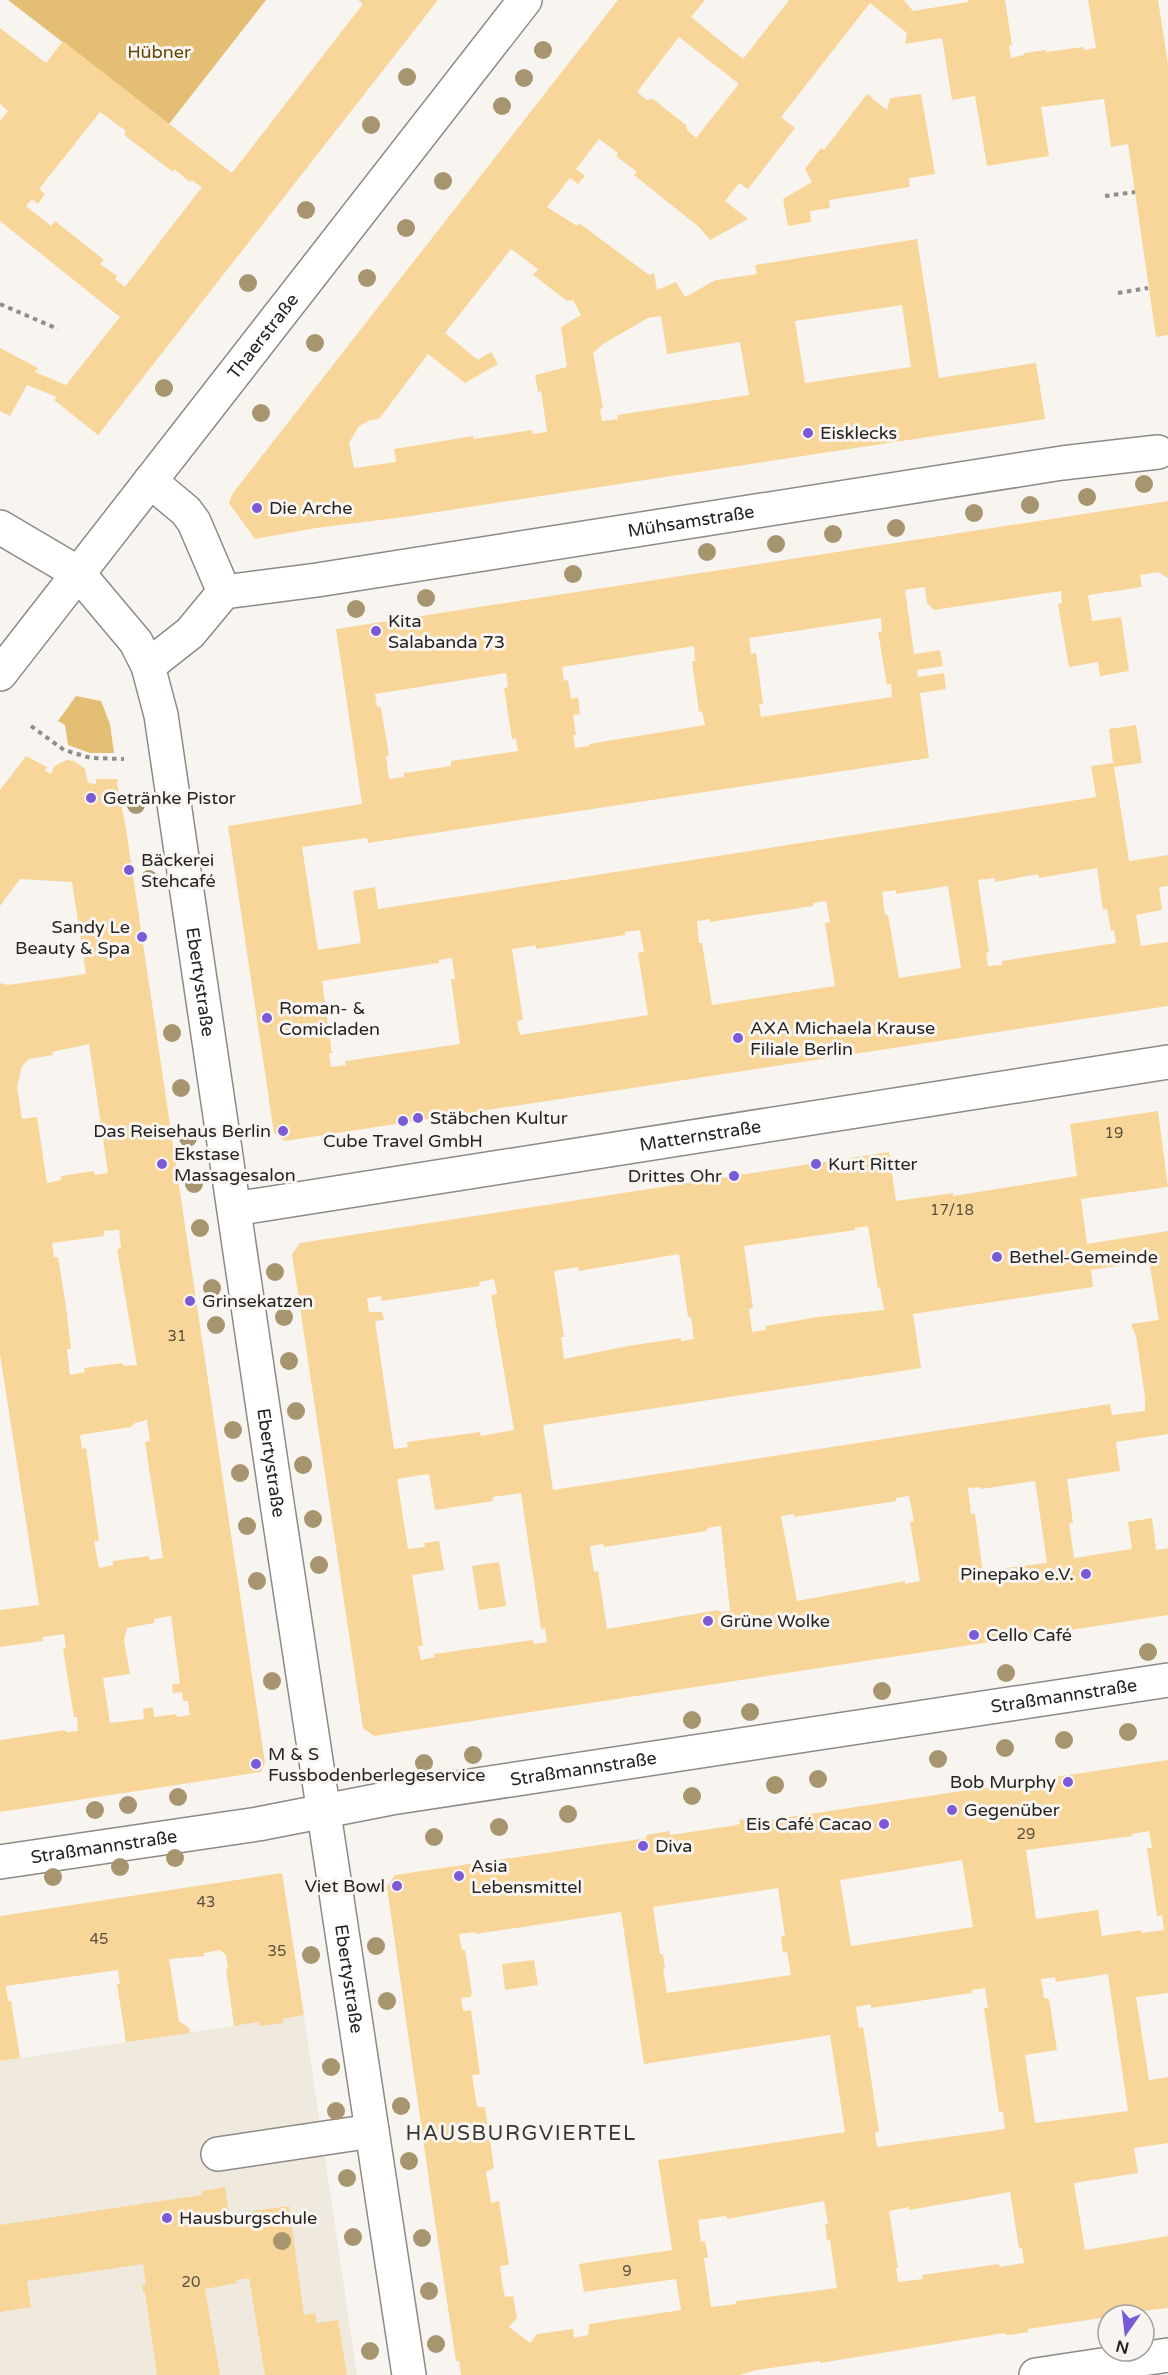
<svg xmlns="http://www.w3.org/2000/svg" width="1168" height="2375" font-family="'Varela Round',sans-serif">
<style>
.built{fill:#efe9de}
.green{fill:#e5be76}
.building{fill:#f8d699;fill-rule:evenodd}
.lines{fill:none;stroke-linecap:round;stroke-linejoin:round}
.minor-casing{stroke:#8d8a86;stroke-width:36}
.path{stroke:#908e8b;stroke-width:4;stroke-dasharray:4.5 4.5;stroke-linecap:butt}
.minor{stroke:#fff;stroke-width:33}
.tree{fill:#a6956f}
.poi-dot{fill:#7b5bd5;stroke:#f8f5f0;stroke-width:2}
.labels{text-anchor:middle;stroke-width:6;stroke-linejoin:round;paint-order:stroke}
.number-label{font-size:15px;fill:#5a5040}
.park-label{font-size:18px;fill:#624606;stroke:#f8f5f0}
.street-label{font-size:18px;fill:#252422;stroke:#f8f5f0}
.poi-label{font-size:18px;fill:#252422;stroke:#f8f5f0;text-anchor:start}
.quarter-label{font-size:21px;letter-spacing:1.5px;fill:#393733;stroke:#f8f5f0}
</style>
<rect width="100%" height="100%" fill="#f8f5f0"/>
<!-- built -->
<path class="built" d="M304,2015L357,2375H0V2061L259,2022L260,2026L282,2023V2019Z"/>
<!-- green -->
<path class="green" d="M8,0H266L169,124Z
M76,696L101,701L110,724L114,753H90L68,745L65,725L58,721Z"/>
<!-- building -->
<path class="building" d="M358,0H438L98,435L54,400L57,397L27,385L10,416L0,411V348L38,368L35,372L66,385L120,317L0,221V121L8,111L0,104V28L46,63L63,41L232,173L363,4ZM100,112L126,131L124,135L173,172L174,169L190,182L191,180L202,187L125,287L115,279L117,276L100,264L104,260L55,221L51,226L26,206L32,199L38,204L45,194L39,189Z
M618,0H705L691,17L743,59L789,0H904L913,11L968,2V0H1005L1012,45H1009L1011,58L1024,55V53L1046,50V52L1083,47L1084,50L1096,48L1088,0H1158L1168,64V335L1156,337L1128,144L1111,147L1104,99L1041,107L1049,156L987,166L975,96L952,100L942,38L905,44L907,33L870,3L781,117L795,128L748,189L739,183L725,201L748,219L710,240L699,227L634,175L637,172L616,156L618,153L599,139L576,169L585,176L578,184L570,178L547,207L577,226L579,223L649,275L654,273L657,290L676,282L685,297L716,280L757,274L755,265L917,239L939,378L1036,363L1045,419L404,517L316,528L255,539L229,503L233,493ZM679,37L739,84L696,138L687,130L686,125L653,99L647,100L637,92ZM511,249L538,269L533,275L567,301L573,300L581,315L561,327L567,367L535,375L538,392L541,391L547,432L533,434L532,430L474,439L473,436L394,449L396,462L354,468L349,443L359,426L371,420L379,419L428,354L465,383L498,364L491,352L478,360L445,333ZM902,305L911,367L805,383L795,321ZM661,316L667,354L740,342L749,395L617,415L618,419L602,421L600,409L603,408L593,353L603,344L648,318Z
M867,94L887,110L890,98L921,94L935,174L909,178L910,187L829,200L830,208L810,211L811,222L788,226L783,199L812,182L805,169L821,148L824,150Z
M1168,501V578L1158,572L1140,575L1142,587L1088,595L1092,621L1121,617L1129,671L1100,676L1098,662L1069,667L1058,604L1062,603L1061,591L934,610L927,603L925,587L905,590L914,654L940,650L943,666L917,670L918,677L944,673L946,689L920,693L929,758L368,843L367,838L302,847L318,950L361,943L353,891L375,887L378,909L1096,797L1091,766L1113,763L1109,729L1136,725L1142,763L1114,767L1129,861L1168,855V886L1159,887L1162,910L1136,915L1141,946L1168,942V1006L285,1141L274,1133L228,826L362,804L336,629ZM881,618L882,632H878L887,685L891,684L892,697L761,717L759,704H763L756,653L751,654L749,638ZM694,646L695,661H692L699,712L702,711L705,725L589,744V746L575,748L573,735H576L573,715L580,714L578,697L571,699L568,680L564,681L562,667ZM506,673L508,687L504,688L512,739L516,738L518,751L451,761V766L404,773V777L389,779L386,756L389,755L381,708L377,706L375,694ZM1097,868L1103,910L1107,909L1111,931L1114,930L1116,943L1002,961V965L988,966L986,953L989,952L978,880L995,878V882L1038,874L1039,878ZM948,886L961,968L899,978L888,915H885L882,892L896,890V894ZM826,901L830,922L825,923L835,986L712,1005L702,943H699L697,921L710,919V922L813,906V903ZM640,930L644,952L638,953L648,1015L520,1035L517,1021L523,1020L512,949L536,945V949L625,935V932ZM452,958L455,979H451L460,1044L345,1061L346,1065L331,1067L329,1053H332L322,981L439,963V960Z
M26,756L47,767L45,771L51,774L54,767L60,763L67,760L74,761L85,769L88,783L96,784V779H118L117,783L126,829L265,1763L261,1772L0,1812V1740L65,1730L66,1732L78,1731L77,1717H74L63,1649L66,1648L64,1634L43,1637V1641L0,1647V1610L39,1605L0,1354V983L8,985L86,974L72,882L20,879L0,906V790ZM89,1044L108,1173L95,1175L94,1171L61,1176V1180L47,1183L37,1117L22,1119L17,1087L22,1066L29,1059L53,1055L52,1052ZM119,1230L121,1248L117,1249L137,1365L123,1366V1363L84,1368L85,1372L70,1375L67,1349H71L66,1306L58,1257H54L52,1243L104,1236V1231ZM147,1420L150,1441L145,1442L163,1558L150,1560L149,1556L113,1561V1565L99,1568L94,1541H99L86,1448L82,1449L80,1435L131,1427L135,1423ZM171,1616L180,1683L172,1685L173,1693L182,1692L183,1701H188L190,1715L177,1717L176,1714L154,1717L153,1707L143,1709L144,1719L110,1723L103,1678L130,1674L124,1640L127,1628L154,1623V1619Z
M1158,1111L1168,1187L1081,1199L1087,1244L1168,1231V1434L1116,1442L1120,1471L1067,1479L1073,1523H1069L1074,1558L1132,1549L1128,1522L1152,1518L1156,1550L1168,1548V1615L374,1736L363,1728L292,1254L300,1243L889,1152L896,1201L953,1193V1196L972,1193L1077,1176L1070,1124ZM868,1226L878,1288L880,1287L884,1310L817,1317L766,1326V1330L752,1332L749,1309L753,1308L744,1246L855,1230V1228ZM679,1254L688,1317H691L694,1339L681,1341V1338L628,1346L564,1359L561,1337H564L554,1271L578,1267L579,1271ZM1149,1261L1159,1320L1131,1324L1136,1336L1145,1397V1411L1112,1415L1110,1404L553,1490L543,1425L921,1368L913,1314L1093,1287L1091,1270ZM494,1279L497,1294L491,1295L514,1430L481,1436L480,1432L407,1442L408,1447L394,1449L375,1321L384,1320L382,1312H369L367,1298L381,1296L382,1301L480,1286L479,1282ZM429,1474L435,1510L493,1501V1497L521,1493L541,1629L545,1628L547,1642L534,1644L533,1640L434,1654L435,1657L421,1660L418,1646H423L412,1575L444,1570L439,1541L424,1543L425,1547L408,1549L397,1479ZM1035,1481L1047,1563L997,1569V1571L983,1574L975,1514H971L968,1488L981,1487V1489ZM909,1496L914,1521L910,1522L920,1581L905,1584V1581L797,1601L781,1516L794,1514V1517L896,1501V1498ZM721,1526L730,1611L719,1612L718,1610L607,1629L598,1571L594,1572L590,1546L603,1544L604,1547L707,1531V1528Z
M499,1562L506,1606L479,1610L472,1566Z
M1168,1760V1993L1136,1997L1149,2080L1168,2077V2143L1134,2148L1138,2173L1074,2183L1085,2250L1168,2236V2308L1108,2315V2317L1028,2329V2332L1017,2334L1006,2335L1005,2333L998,2334L820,2363V2361L757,2370L739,2375H461L459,2361H456L435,2222L387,1887L395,1875L647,1838L646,1835L670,1831V1835L731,1826L740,1824L739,1820L763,1817V1821ZM1149,1831L1152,1848H1147L1157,1916L1162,1915L1164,1930L1142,1933L1141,1930L1102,1936L1098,1910L1036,1919L1026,1850L1133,1836L1132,1834ZM962,1860L973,1927L851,1946L840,1880ZM778,1888L785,1936H781L783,1953L787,1952L791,1975L667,1993L663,1969H665L663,1954H660L653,1907ZM621,1912L644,2064L830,2035L845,2132L658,2160L672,2250L579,2264L584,2292L676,2279L681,2310L589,2324L588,2335L574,2338L573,2329L537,2334L530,2343L509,2327L517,2318L513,2296L505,2297L502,2283L500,2266L509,2265L499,2201L491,2203L486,2172L494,2168L485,2107H477L472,2075L480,2074L471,2010L463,2011L461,1998L470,1997L472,1994L465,1950H462L459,1934L475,1932L476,1934ZM1108,1974L1128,2111L1035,2123L1025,2055L1057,2050L1049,1999L1044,1998L1041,1979L1055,1977L1056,1982ZM985,1988L988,2008H984L999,2112H1003L1005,2129L877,2147L875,2132H879L871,2078L863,2027L859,2028L856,2007L871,2004V2008L972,1993L971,1990ZM1010,2192L1019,2248H1022L1024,2263L1000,2267L999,2264L922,2275L923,2279L898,2282L896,2268H898L889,2211L909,2207V2210ZM824,2201L828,2224H825L827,2240H830L837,2288L736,2301V2304L711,2307L704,2258L708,2257L705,2241L701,2242L698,2220L726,2216L727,2219Z
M282,1873L304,2015L282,2019L283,2023L260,2026L259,2022L234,2026L226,1969L228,1968L226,1955L220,1950L204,1953V1956L169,1959L179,2021L189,2028L190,2033L126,2042L117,1984H120L118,1970L6,1986L8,2001H11L20,2058L0,2061V1916Z
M534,1960L538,1985L505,1990L502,1964Z
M225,2187L231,2228L254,2225L252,2211L289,2206L304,2315L315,2313L317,2323L338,2320L347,2375H265L249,2278L236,2280L237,2283L205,2289L220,2375H157L145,2292H143L142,2285L146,2284L143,2264L27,2281L31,2307L0,2312V2225L202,2195V2191Z"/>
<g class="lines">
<defs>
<g id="minor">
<path d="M150,481L186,511L194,522L224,592"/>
<path id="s1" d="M0,527L78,573L136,642L148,666L161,715L277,1503L409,2375"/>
<path id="s2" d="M148,666L190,633L224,592L317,580L1062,463L1158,452"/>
<path id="s3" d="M0,674L525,0"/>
<path id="s4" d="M234,1209L1168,1062"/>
<path id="s5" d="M0,1862L258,1824L391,1798L1168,1680"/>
<path d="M218,2154L372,2131"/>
<path d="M1036,2375L1168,2355"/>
</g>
</defs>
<!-- minor casing -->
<use href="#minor" class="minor-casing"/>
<!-- path -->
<path class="path" d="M1105,196L1135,192
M1118,293L1148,288
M0,304L58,329
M31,726L64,750L91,758L124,759"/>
<!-- minor -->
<use href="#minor" class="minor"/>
</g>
<!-- trees -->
<g class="tree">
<circle cx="543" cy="50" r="9"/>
<circle cx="407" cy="77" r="9"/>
<circle cx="524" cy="78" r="9"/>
<circle cx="502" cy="106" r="9"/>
<circle cx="371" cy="125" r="9"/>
<circle cx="443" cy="181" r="9"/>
<circle cx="306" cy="210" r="9"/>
<circle cx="406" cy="228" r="9"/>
<circle cx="367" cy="278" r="9"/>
<circle cx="248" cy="283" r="9"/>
<circle cx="315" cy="343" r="9"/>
<circle cx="164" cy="388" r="9"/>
<circle cx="261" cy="413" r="9"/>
<circle cx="1144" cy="484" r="9"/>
<circle cx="1087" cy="497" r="9"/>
<circle cx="1030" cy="505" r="9"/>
<circle cx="974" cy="513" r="9"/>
<circle cx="896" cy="528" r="9"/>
<circle cx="833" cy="534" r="9"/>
<circle cx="776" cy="544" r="9"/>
<circle cx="707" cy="552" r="9"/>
<circle cx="573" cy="574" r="9"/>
<circle cx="426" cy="598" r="9"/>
<circle cx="356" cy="609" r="9"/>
<circle cx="136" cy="805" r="9"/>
<circle cx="149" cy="879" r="9"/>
<circle cx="172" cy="1033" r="9"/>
<circle cx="181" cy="1088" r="9"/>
<circle cx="188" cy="1138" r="9"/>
<circle cx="194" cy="1184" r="9"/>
<circle cx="200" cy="1228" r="9"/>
<circle cx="275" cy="1272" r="9"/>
<circle cx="212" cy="1288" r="9"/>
<circle cx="284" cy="1317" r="9"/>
<circle cx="216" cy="1325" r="9"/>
<circle cx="289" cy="1361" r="9"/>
<circle cx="296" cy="1411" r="9"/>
<circle cx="233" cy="1430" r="9"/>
<circle cx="303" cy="1465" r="9"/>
<circle cx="240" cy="1473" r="9"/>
<circle cx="313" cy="1519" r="9"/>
<circle cx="247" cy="1526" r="9"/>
<circle cx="319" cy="1565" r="9"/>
<circle cx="257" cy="1581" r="9"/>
<circle cx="1148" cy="1652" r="9"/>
<circle cx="1006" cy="1673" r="9"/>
<circle cx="272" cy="1681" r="9"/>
<circle cx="882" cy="1691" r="9"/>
<circle cx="750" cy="1712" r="9"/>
<circle cx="692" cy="1720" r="9"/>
<circle cx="1128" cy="1732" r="9"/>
<circle cx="1064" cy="1740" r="9"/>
<circle cx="1005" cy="1748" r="9"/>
<circle cx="473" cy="1755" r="9"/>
<circle cx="938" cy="1759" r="9"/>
<circle cx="424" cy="1763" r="9"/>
<circle cx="818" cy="1779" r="9"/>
<circle cx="775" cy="1785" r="9"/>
<circle cx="692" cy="1796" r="9"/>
<circle cx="178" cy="1797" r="9"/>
<circle cx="128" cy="1805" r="9"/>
<circle cx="95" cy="1810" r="9"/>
<circle cx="568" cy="1814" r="9"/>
<circle cx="499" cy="1827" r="9"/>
<circle cx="434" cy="1837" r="9"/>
<circle cx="175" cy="1858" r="9"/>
<circle cx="120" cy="1867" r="9"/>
<circle cx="53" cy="1877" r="9"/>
<circle cx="376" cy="1946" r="9"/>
<circle cx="311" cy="1955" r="9"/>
<circle cx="387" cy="2001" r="9"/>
<circle cx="331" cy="2067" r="9"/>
<circle cx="401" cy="2106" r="9"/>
<circle cx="336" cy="2111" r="9"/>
<circle cx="409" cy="2161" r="9"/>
<circle cx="347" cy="2178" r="9"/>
<circle cx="353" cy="2237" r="9"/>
<circle cx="422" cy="2238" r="9"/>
<circle cx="282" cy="2241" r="9"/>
<circle cx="429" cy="2291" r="9"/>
<circle cx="436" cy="2344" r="9"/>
<circle cx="370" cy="2351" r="9"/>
</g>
<!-- markers -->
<g class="poi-dot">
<circle cx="808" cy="433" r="6"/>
<circle cx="257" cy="508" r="6"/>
<circle cx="376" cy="631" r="6"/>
<circle cx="91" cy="798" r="6"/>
<circle cx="129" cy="870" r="6"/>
<circle cx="142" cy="937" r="6"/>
<circle cx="267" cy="1018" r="6"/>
<circle cx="738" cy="1038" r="6"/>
<circle cx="418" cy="1118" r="6"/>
<circle cx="403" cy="1121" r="6"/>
<circle cx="283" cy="1131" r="6"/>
<circle cx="162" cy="1164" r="6"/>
<circle cx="816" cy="1164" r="6"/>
<circle cx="734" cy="1176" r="6"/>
<circle cx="997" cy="1257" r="6"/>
<circle cx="190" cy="1301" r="6"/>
<circle cx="1086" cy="1574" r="6"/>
<circle cx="708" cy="1621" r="6"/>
<circle cx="974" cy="1635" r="6"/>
<circle cx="256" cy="1764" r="6"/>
<circle cx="1068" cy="1782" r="6"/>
<circle cx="952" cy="1810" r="6"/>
<circle cx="884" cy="1824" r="6"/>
<circle cx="643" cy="1846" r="6"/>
<circle cx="459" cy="1876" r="6"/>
<circle cx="397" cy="1886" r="6"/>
<circle cx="167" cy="2218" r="6"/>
</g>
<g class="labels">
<!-- number labels -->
<g class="number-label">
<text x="1114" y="1138">19</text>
<text x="952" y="1215">17/18</text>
<text x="177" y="1341">31</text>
<text x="1026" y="1839">29</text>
<text x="206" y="1907">43</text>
<text x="99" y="1944">45</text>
<text x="277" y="1956">35</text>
<text x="627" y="2276">9</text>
<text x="191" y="2287">20</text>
</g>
<!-- park labels -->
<g class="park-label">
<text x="159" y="58">Hübner</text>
</g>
<!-- street labels -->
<g class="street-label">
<text dy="6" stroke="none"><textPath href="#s3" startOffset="428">Thaerstraße</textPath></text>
<text dy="6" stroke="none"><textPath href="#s2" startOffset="579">Mühsamstraße</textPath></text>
<text dy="6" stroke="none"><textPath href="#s1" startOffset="528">Ebertystraße</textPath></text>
<text dy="6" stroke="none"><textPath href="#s4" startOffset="472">Matternstraße</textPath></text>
<text dy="6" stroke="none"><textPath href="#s1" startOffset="1014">Ebertystraße</textPath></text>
<text dy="6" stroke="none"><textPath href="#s5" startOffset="1077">Straßmannstraße</textPath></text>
<text dy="6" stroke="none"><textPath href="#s5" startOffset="591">Straßmannstraße</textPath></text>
<text dy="6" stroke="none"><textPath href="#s5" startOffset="105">Straßmannstraße</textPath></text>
<text dy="6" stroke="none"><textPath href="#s1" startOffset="1536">Ebertystraße</textPath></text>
</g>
<!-- poi labels -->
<g class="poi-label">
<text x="820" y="439">Eisklecks</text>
<text x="269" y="514">Die Arche</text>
<text x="388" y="627">Kita<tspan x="388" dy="21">Salabanda 73</tspan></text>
<text x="103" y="804">Getränke Pistor</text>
<text x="141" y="866">Bäckerei<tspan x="141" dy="21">Stehcafé</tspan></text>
<text x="130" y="933" text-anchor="end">Sandy Le<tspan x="130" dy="21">Beauty &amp; Spa</tspan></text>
<text x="279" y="1014">Roman- &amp;<tspan x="279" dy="21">Comicladen</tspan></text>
<text x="750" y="1034">AXA Michaela Krause<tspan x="750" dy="21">Filiale Berlin</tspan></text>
<text x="430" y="1124">Stäbchen Kultur</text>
<text x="271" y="1137" text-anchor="end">Das Reisehaus Berlin</text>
<text x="403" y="1147" text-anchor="middle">Cube Travel GmbH</text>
<text x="174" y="1160">Ekstase<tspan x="174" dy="21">Massagesalon</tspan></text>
<text x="828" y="1170">Kurt Ritter</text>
<text x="722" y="1182" text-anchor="end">Drittes Ohr</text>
<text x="1009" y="1263">Bethel-Gemeinde</text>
<text x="202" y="1307">Grinsekatzen</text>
<text x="1074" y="1580" text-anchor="end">Pinepako e.V.</text>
<text x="720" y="1627">Grüne Wolke</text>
<text x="986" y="1641">Cello Café</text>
<text x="268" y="1760">M &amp; S<tspan x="268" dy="21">Fussbodenberlegeservice</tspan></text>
<text x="1056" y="1788" text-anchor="end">Bob Murphy</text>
<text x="964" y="1816">Gegenüber</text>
<text x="872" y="1830" text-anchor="end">Eis Café Cacao</text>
<text x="655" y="1852">Diva</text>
<text x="471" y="1872">Asia<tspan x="471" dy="21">Lebensmittel</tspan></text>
<text x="385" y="1892" text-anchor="end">Viet Bowl</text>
<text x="179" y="2224">Hausburgschule</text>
</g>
<!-- quarter labels -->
<g class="quarter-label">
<text x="521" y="2140">HAUSBURGVIERTEL</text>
</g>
</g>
<!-- north arrow -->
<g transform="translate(1126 2333) rotate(194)"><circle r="28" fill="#f8f5f0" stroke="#a4a19e" stroke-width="1.5"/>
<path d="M0-4.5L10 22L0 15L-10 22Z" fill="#7b5bd5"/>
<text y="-9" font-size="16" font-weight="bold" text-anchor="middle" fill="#252422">N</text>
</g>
</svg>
